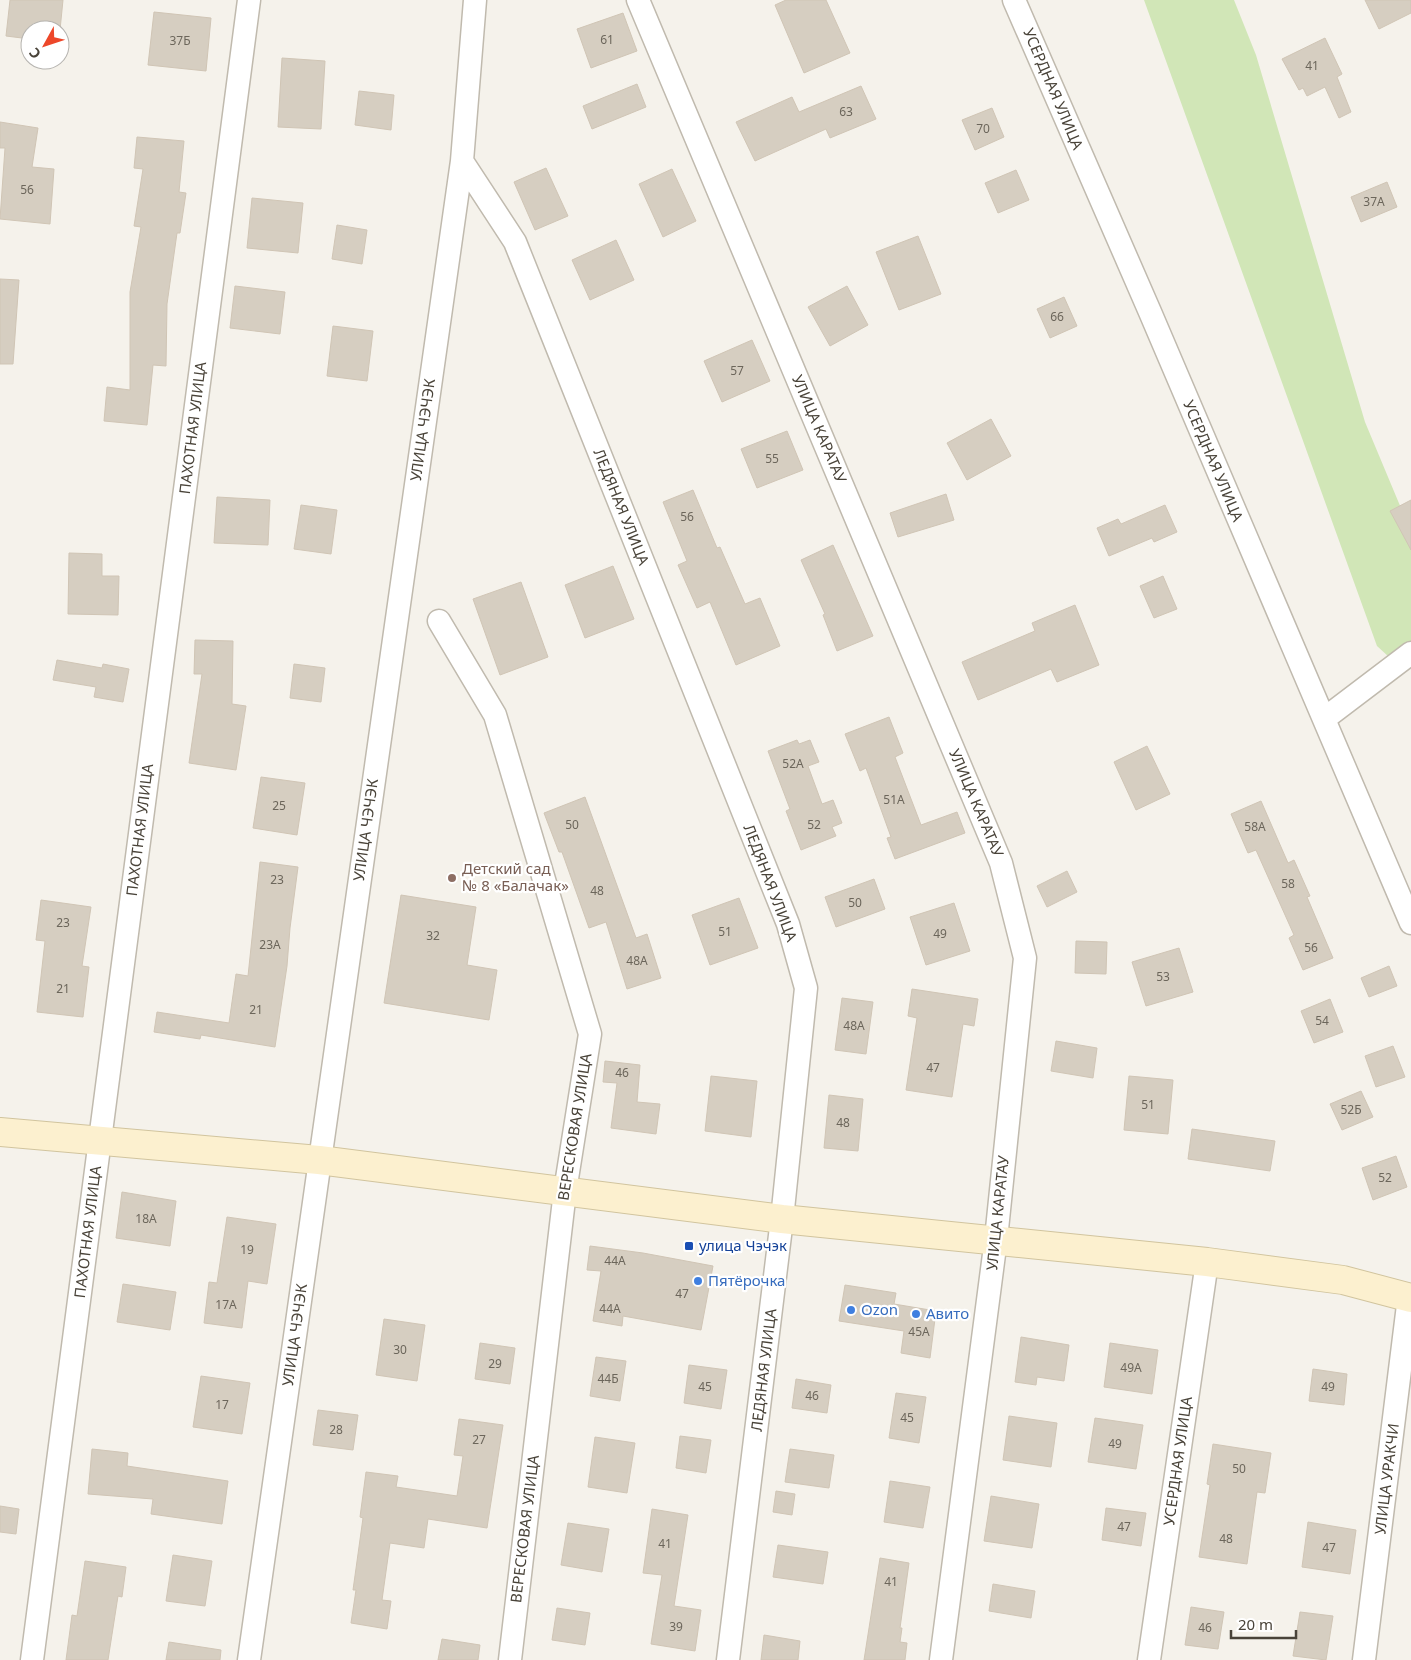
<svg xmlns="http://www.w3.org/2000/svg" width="1411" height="1660" font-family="'Noto Sans',sans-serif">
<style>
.green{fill:#d1e6b7}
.building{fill:#d6cec1;stroke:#d0c5b5}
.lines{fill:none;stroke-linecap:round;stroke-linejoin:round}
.street-casing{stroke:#c0baae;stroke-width:25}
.secondary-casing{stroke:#d1c49e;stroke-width:30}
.street{stroke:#fff;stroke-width:22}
.secondary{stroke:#fcf0cf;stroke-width:28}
.education-dot{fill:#8d6e63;stroke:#fff;stroke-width:2}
.transit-dot{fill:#1a4fb4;stroke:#fff;stroke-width:2}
.shop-dot{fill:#3f7fe0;stroke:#fff;stroke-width:2}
.labels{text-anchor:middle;stroke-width:4.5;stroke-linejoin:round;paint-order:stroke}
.number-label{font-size:12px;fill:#6c665b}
.street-label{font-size:15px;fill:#494339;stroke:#fff}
.education-label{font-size:15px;fill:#785e54;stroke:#fff;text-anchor:start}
.transit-label{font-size:15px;fill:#164399;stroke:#fff;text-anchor:start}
.shop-label{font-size:15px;fill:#366cbe;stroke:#fff;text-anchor:start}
</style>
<rect width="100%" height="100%" fill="#f5f2eb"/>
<!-- green -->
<path class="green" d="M1144,0H1234L1256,55L1365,422L1411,532V660L1401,668L1377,646Z"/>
<!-- building -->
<path class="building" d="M10,0H63L60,30H30V39L6,36Z
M786,0H826L850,53L804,73L775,5Z
M1365,0H1411V13L1379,29Z
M154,12L211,18L206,71L148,65Z
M623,13L637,51L591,68L577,29Z
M1325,38L1342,74L1337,77L1351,112L1339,118L1325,87L1307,96L1303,88L1299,90L1282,59Z
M282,58L325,61L321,129L278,127Z
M637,84L646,107L592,129L583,106Z
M861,86L876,119L830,138L826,129L755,161L736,122L792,97L799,112Z
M359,91L394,95L391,130L355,125Z
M992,108L1004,137L975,150L962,120Z
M0,122L38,128L32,167L54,169L50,224L0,219L5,148H0Z
M137,137L184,141L179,192L186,193L180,233H177L167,304L166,366L153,365L147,425L104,421L107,387L130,390V292L141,227L134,226L143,169L134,168Z
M546,168L568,216L535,230L514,182Z
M672,169L696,221L663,237L639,184Z
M1016,170L1029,200L998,213L985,183Z
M1387,182L1397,207L1361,222L1351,197Z
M252,198L303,203L298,253L247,248Z
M337,225L367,230L362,264L332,259Z
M918,236L941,294L899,310L876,252Z
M616,240L634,280L590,300L572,260Z
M0,279L19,280L13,364H0Z
M235,286L285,292L280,334L230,328Z
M847,286L868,325L830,346L808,307Z
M1064,297L1077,326L1050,338L1037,309Z
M333,326L373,331L367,381L327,376Z
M752,340L770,381L722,402L704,361Z
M991,419L1011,456L967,480L947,443Z
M787,431L803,470L757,488L741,449Z
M693,490L717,548L720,547L745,604L760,598L780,646L736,665L710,602L697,608L678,565L687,561L663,502Z
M946,494L954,520L898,537L890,513Z
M217,497L270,500L268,545L214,543Z
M1411,500V550L1390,511Z
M301,505L337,510L331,554L294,549Z
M1165,505L1177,532L1154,542L1152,538L1109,556L1097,528L1118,519L1121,524Z
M833,545L873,636L837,651L823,615L825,614L801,560Z
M69,553L102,554V576H119L118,615L68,614Z
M613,566L634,619L585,638L565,585Z
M1163,576L1177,609L1154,618L1140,586Z
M521,582L548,657L500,675L473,599Z
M1075,605L1099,665L1057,682L1051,669L978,700L962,662L1035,631L1032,623Z
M195,640L233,641L232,704L246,706L236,770L189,763L202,674H194Z
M57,660L102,668L103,664L129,669L123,702L94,697L96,687L53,680Z
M294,664L325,668L321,702L290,698Z
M889,717L903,753L895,757L921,825L957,812L965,833L895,859L887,838L891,837L866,768L860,771L845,734Z
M797,740L799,744L810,740L819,762L808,766L822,804L833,800L842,823L832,827L836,836L801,850L786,811L790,809L768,751Z
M1147,746L1170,794L1136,810L1114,762Z
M261,777L305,783L297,835L253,828Z
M585,797L636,938L647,934L661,978L627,989L606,922L589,928L562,852H559L544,813Z
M1261,801L1288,863L1294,860L1310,896L1307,897L1333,958L1303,970L1289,938L1294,935L1256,850L1248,853L1231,814Z
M260,862L298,867L290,928L287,966L275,1047L201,1035L200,1039L154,1032L157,1012L229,1023L236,974L248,976Z
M1067,871L1077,892L1047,907L1037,886Z
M874,879L885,909L836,927L825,897Z
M401,895L476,907L467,965L497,970L489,1020L384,1003Z
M739,898L758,948L710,965L692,915Z
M41,900L91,907L82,966L89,967L83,1017L37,1012L45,941L36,940Z
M954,903L970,951L926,965L910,917Z
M1076,941L1107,942L1106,974L1075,973Z
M1179,948L1193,992L1146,1006L1132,962Z
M1389,966L1397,986L1369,997L1361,978Z
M912,989L978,999L974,1026L963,1024L952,1097L906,1090L917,1018L908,1016Z
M842,998L873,1002L866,1054L835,1050Z
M1330,999L1343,1032L1314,1043L1301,1011Z
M1056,1041L1097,1048L1093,1078L1051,1071Z
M1393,1046L1405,1077L1376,1087L1365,1056Z
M605,1061L640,1065L637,1102L660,1104L656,1134L611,1128L617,1083L603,1082Z
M711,1076L757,1081L751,1137L705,1131Z
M1129,1076L1173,1080L1168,1134L1124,1130Z
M1361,1091L1373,1117L1342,1130L1330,1104Z
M829,1095L863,1099L858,1151L824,1148Z
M1192,1129L1275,1141L1270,1171L1188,1159Z
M1396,1156L1407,1187L1373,1200L1362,1168Z
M122,1192L176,1201L170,1246L116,1238Z
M227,1217L276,1224L267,1284L248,1281L242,1328L204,1323L209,1282L217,1283Z
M590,1246L643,1253L713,1266L701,1330L623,1316L622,1326L593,1321L601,1271L587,1270Z
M123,1284L176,1292L170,1330L117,1322Z
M845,1285L896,1293L894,1304L936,1311L930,1358L901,1353L904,1331L839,1321Z
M384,1319L425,1325L417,1381L376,1375Z
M1021,1337L1069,1345L1064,1381L1037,1377L1036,1385L1015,1382Z
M480,1343L515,1348L510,1384L475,1379Z
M1110,1343L1158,1350L1152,1394L1104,1387Z
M596,1357L626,1361L620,1401L590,1396Z
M689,1365L727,1370L721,1409L684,1403Z
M1313,1369L1347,1374L1344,1405L1309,1401Z
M201,1376L250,1383L242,1434L193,1427Z
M796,1379L831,1385L827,1413L792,1408Z
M896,1393L926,1397L919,1443L889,1438Z
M318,1410L358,1415L353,1450L313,1445Z
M1009,1416L1057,1423L1051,1467L1003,1460Z
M1095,1418L1143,1425L1136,1469L1088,1462Z
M459,1419L503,1425L487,1528L428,1519L424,1548L390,1543L382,1600L391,1601L387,1629L351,1623L356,1590H353L363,1518L360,1517L366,1472L398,1476L396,1487L457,1496L463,1456L454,1455Z
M680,1436L711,1440L706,1473L676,1468Z
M595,1437L635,1443L627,1493L588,1487Z
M1213,1444L1271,1453L1265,1493L1257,1492L1247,1564L1199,1557L1210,1485L1207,1484Z
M92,1449L128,1453L127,1466L228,1481L222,1524L151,1514L153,1499L88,1494Z
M790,1449L834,1455L829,1488L785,1482Z
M890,1481L930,1487L923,1528L884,1522Z
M776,1491L795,1494L792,1515L773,1512Z
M991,1496L1039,1504L1032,1548L984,1541Z
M0,1506L19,1509L16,1534L0,1532Z
M1106,1508L1146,1513L1141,1546L1102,1540Z
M652,1509L688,1515L674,1606L701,1610L695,1651L651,1644L662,1575L643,1573Z
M1308,1522L1356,1530L1350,1574L1302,1567Z
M568,1523L609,1529L602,1572L561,1565Z
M778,1545L828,1552L823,1584L773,1577Z
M173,1555L212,1561L205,1606L166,1601Z
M880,1558L909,1563L900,1628H902L900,1642L907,1643L905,1660H864Z
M85,1561L126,1567L122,1597L118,1596L108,1660H66L72,1615L77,1616Z
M993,1584L1035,1591L1031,1618L989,1611Z
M1191,1607L1224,1612L1218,1649L1185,1645Z
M557,1608L590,1613L585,1645L552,1640Z
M1300,1612L1333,1616L1326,1660L1293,1656Z
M764,1635L800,1641L798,1660H761Z
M442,1639L480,1645L478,1660H438Z
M169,1642L221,1650L220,1660H166Z"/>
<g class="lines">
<defs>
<path id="street" d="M638,0L1001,863L1025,958L996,1239L941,1660
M1014,0L1150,312L1411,923
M462,161L515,242L788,924L806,988L782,1219L728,1660
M439,621L495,715L590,1034L565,1191L510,1660
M1324,719L1411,653
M32,1660L249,0
M249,1660L462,161L475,0
M1149,1660L1207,1262
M1364,1660L1409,1297"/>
<path id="secondary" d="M0,1132L319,1160L782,1219L1207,1262L1343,1280L1411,1298"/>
</defs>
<!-- street casing -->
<use href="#street" class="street-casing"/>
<!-- secondary casing -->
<use href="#secondary" class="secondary-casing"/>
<!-- street -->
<use href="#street" class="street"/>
<!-- secondary -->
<use href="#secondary" class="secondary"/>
</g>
<!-- markers -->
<circle class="education-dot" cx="452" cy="878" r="5"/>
<rect class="transit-dot" x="684" y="1241" width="10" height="10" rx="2.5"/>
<g class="shop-dot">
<circle cx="698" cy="1281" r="5"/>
<circle cx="851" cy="1310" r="5"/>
<circle cx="916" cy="1314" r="5"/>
</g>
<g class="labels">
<!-- number labels -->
<g class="number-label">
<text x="607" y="44">61</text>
<text x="180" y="45">37Б</text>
<text x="1312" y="70">41</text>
<text x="846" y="116">63</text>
<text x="983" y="133">70</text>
<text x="27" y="194">56</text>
<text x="1374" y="206">37А</text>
<text x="1057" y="321">66</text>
<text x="737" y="375">57</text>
<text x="772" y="463">55</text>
<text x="687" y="521">56</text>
<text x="793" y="768">52А</text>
<text x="894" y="804">51А</text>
<text x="279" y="810">25</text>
<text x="572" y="829">50</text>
<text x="814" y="829">52</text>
<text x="1255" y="831">58А</text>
<text x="277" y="884">23</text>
<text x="1288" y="888">58</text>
<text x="597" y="895">48</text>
<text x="855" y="907">50</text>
<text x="63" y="927">23</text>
<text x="725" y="936">51</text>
<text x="940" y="938">49</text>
<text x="433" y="940">32</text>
<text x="270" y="949">23А</text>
<text x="1311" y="952">56</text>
<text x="637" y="965">48А</text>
<text x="1163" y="981">53</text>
<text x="63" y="993">21</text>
<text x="256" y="1014">21</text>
<text x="1322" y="1025">54</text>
<text x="854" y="1030">48А</text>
<text x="933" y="1072">47</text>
<text x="622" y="1077">46</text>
<text x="1148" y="1109">51</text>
<text x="1351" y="1114">52Б</text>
<text x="843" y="1127">48</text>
<text x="1385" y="1182">52</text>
<text x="146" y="1223">18А</text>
<text x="247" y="1254">19</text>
<text x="615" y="1265">44А</text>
<text x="682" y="1298">47</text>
<text x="226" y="1309">17А</text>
<text x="610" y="1313">44А</text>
<text x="919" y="1336">45А</text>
<text x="400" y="1354">30</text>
<text x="495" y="1368">29</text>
<text x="1131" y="1372">49А</text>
<text x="608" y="1383">44Б</text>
<text x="705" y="1391">45</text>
<text x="1328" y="1391">49</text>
<text x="812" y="1400">46</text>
<text x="222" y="1409">17</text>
<text x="907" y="1422">45</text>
<text x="336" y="1434">28</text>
<text x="479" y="1444">27</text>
<text x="1115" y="1448">49</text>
<text x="1239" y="1473">50</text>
<text x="1124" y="1531">47</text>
<text x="1226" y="1543">48</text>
<text x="665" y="1548">41</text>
<text x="1329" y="1552">47</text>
<text x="891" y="1586">41</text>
<text x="676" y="1631">39</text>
<text x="1205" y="1632">46</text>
</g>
<!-- street labels -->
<g class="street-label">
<text transform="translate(1053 89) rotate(67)" y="5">УСЕРДНАЯ УЛИЦА</text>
<text transform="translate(193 428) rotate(-83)" y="5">ПАХОТНАЯ УЛИЦА</text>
<text transform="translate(819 429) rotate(67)" y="5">УЛИЦА КАРАТАУ</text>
<text transform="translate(423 430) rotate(-82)" y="5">УЛИЦА ЧЭЧЭК</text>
<text transform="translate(1213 461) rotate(67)" y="5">УСЕРДНАЯ УЛИЦА</text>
<text transform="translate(621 507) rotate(68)" y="5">ЛЕДЯНАЯ УЛИЦА</text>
<text transform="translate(976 803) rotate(67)" y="5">УЛИЦА КАРАТАУ</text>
<text transform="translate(140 830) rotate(-83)" y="5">ПАХОТНАЯ УЛИЦА</text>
<text transform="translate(366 830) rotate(-82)" y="5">УЛИЦА ЧЭЧЭК</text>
<text transform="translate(770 883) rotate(69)" y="5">ЛЕДЯНАЯ УЛИЦА</text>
<text transform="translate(575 1127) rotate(-81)" y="5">ВЕРЕСКОВАЯ УЛИЦА</text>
<text transform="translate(998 1213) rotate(-84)" y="5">УЛИЦА КАРАТАУ</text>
<text transform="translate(88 1232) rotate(-83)" y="5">ПАХОТНАЯ УЛИЦА</text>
<text transform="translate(295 1335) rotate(-82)" y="5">УЛИЦА ЧЭЧЭК</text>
<text transform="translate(764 1370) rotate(-83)" y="5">ЛЕДЯНАЯ УЛИЦА</text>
<text transform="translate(1178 1461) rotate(-82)" y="5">УСЕРДНАЯ УЛИЦА</text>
<text transform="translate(1387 1479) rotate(-83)" y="5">УЛИЦА УРАКЧИ</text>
<text transform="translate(525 1529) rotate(-83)" y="5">ВЕРЕСКОВАЯ УЛИЦА</text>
</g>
<!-- education labels -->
<g class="education-label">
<text x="462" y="874">Детский сад<tspan x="462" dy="17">№ 8 «Балачак»</tspan></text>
</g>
<!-- transit labels -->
<g class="transit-label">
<text x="699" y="1251">улица Чэчэк</text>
</g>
<!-- shop labels -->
<g class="shop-label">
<text x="708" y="1286">Пятёрочка</text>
<text x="861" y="1315">Ozon</text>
<text x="926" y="1319">Авито</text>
</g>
</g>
<!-- north arrow -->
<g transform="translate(45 45) rotate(230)"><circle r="24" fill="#ffffff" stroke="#b6b4b0"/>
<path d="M0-4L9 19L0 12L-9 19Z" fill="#ed472a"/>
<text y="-8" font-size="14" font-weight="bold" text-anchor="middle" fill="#494339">С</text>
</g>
<!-- scale -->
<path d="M1231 1630v8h65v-8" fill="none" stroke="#494339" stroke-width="2.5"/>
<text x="1238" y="1630" font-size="15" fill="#494339" stroke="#ffffff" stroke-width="4" paint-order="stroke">20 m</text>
</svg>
